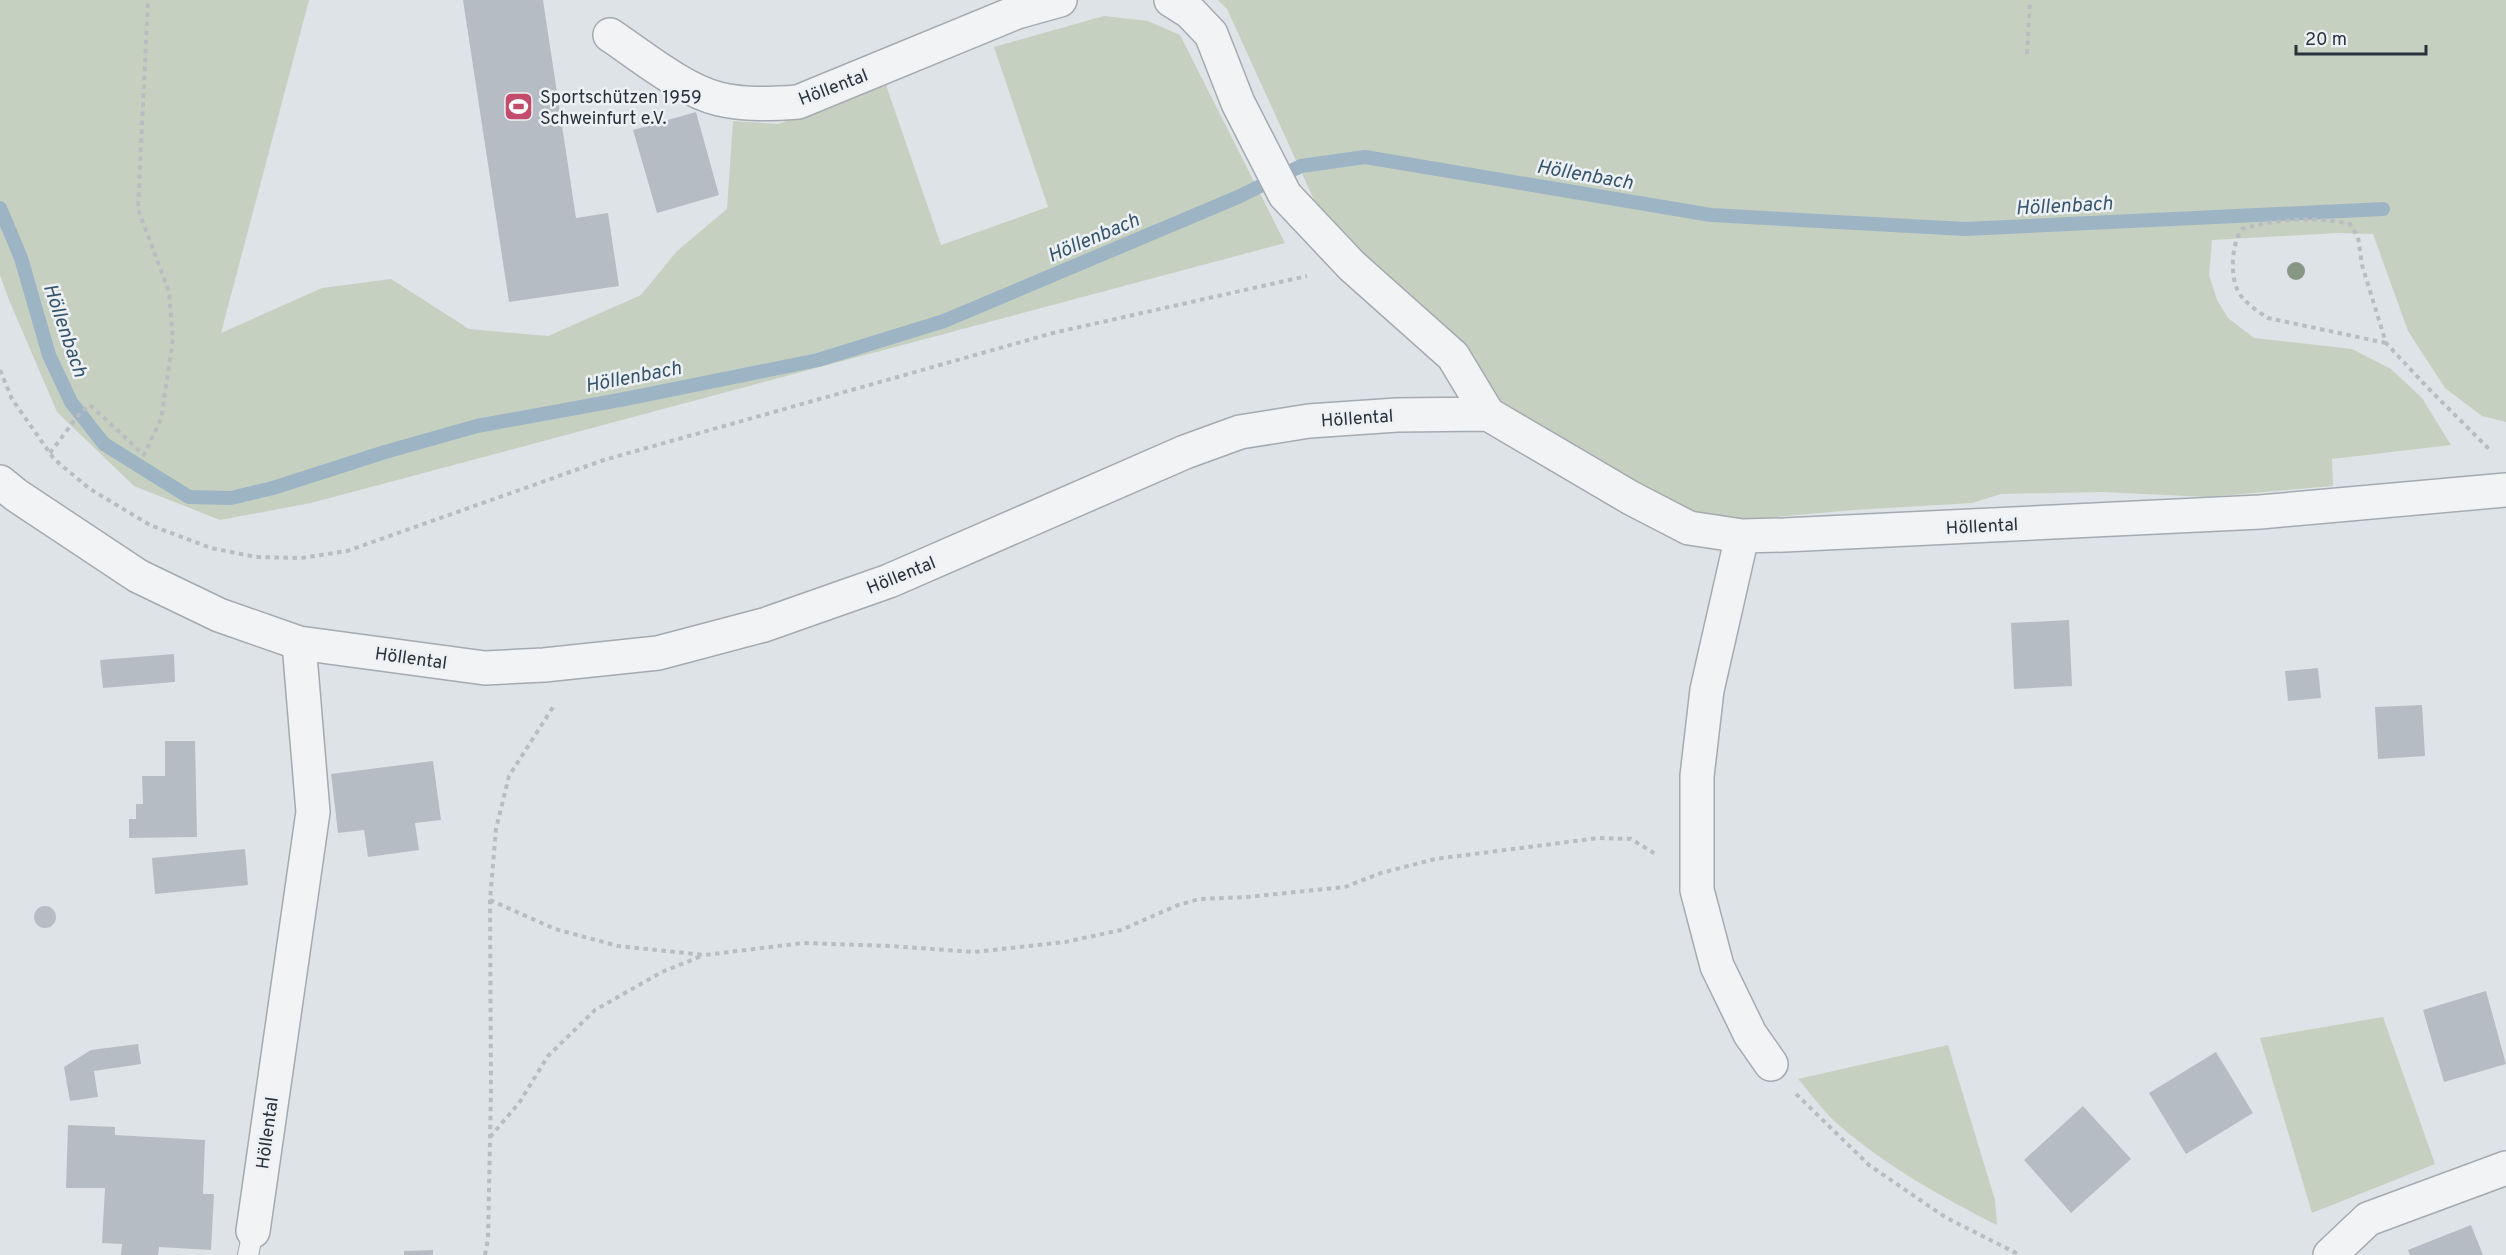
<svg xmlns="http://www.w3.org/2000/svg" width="2506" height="1255" font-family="Overpass,sans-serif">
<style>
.green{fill:#c6d0c0}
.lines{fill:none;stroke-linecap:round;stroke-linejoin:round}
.stream{stroke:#9cb4c4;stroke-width:14}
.building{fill:#b6bcc3}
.service-casing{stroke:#a4aab0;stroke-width:22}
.minor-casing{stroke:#a4aab0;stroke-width:36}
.path{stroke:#b9bdc1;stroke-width:4;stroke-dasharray:4.5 4.5;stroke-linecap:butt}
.service{stroke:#f1f3f5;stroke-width:20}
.minor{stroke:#f1f3f5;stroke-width:33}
.tree{fill:#889686}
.labels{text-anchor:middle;stroke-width:5;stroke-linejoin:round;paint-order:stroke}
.street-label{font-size:18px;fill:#29323c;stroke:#edf1f4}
.poi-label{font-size:18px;fill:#29323c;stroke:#edf1f4;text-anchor:start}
.water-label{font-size:20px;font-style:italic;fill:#36556d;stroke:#edf1f4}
</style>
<rect width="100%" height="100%" fill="#dee3e7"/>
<!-- green -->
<path class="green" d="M0,0H309L221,333L322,288L391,279L469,329L548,336L641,295L677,251L727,209L733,121L778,124L886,85L941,245L1048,207L994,47L1104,16L1148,21L1180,35L1285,243L311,503L220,520L134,486L57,412L9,300L0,275Z
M1218,0H2506V422L2482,416L2445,388L2408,331L2373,234L2338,233L2212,240L2209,275L2217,300L2228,318L2254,338L2352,349L2391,369L2422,398L2451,445L2332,459L2333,486L2207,497L2102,492L2001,494L1972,503L1854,510L1743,520L1700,513L1658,498L1503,407L1494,389L1470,359L1387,283L1315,202L1227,9Z
M2383,1017L2435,1164L2312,1213L2260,1038Z
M1948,1045L1995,1200L1997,1225C1943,1198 1888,1167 1841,1127C1825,1114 1812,1095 1798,1079Z"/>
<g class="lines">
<!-- stream -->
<path class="stream" d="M0,208L21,258L49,355L71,402L104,444L189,497L231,498L273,488L385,452L477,426L625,399L818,360L944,321L1238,197L1301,166L1365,157L1711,215L1965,229L2383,209"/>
</g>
<!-- building -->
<path class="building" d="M463,0H543L576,218L608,213L619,286L509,302Z
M696,112L719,195L657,213L633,130Z
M2069,620L2072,686L2014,689L2011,623Z
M174,654L175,682L103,688L100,660Z
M2318,668L2321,698L2288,701L2285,671Z
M2422,705L2425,756L2378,759L2375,707Z
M165,741H195L197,837L129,838V819H136V804H143L142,776H165Z
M433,761L441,820L415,823L419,850L368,857L364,830L338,833L331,774Z
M245,849L248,885L155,894L152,858Z
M34 917a11 11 0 1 1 22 0a11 11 0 1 1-22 0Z
M2486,991L2506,1064L2444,1082L2423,1010Z
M138,1044L141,1064L94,1071L98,1097L70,1101L64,1067L91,1050Z
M2216,1052L2253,1113L2186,1154L2149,1093Z
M2083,1106L2131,1159L2071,1213L2024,1160Z
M68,1125L115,1127V1135L205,1140L203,1194H214L211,1250L159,1247L158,1255H121L122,1244L102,1243L105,1188H66Z
M2471,1225L2483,1255H2410L2408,1250Z
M433,1250V1255H404V1251Z"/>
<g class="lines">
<defs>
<path id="service" d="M248,1255L253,1231"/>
<path id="minor" d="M1171,0L1190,12L1211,34L1238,103L1285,195L1352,266L1453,356L1488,414L1631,498L1689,528L1742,536L1784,535L2260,512L2506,490
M610,35C640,55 684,91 719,99C745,105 771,104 798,102L1017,12L1060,0
M0,482L16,495L138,576L219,615L299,643L485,668L544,665L658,653L764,625L889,581L1185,452L1240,432L1309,421L1397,415L1488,414
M1742,536L1707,690L1697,776V890L1717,966L1750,1034L1771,1064
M253,1231L313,812L299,643
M2330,1255L2368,1219L2506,1168"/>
</defs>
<!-- service casing -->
<use href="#service" class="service-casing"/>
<!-- minor casing -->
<use href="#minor" class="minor-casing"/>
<!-- path -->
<path class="path" d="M2027,54L2030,0
M2386,343L2268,318C2257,311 2242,301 2237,289C2230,273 2232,243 2242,229C2275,219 2316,216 2350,224L2358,237L2362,265L2386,343L2427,387L2492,452
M0,370L12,399L54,459L90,489L150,525L211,548L256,557L301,558L347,551L604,460L1053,333L1307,276
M50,453L80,413L90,405L144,455L161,419L173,339L169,292L138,209L148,0
M490,900L555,929L618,946L705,955L803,943L890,946L974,952L1065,942L1121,930L1178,905L1199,899L1247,897L1345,887L1381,873L1435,859L1599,838L1631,839L1657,855
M1796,1094L1869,1165L1945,1217L2020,1255
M490,1137L519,1103L548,1056L595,1010L662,972L704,955
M485,1255L488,1239L491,1090L490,900L496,829L509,776L555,704"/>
<!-- service -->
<use href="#service" class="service"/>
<!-- minor -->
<use href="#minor" class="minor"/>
</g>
<!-- trees -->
<circle class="tree" cx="2296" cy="271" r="9"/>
<!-- icons -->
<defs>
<symbol id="stadium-square" viewBox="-11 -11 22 22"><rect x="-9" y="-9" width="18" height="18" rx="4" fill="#c34b6c" stroke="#edf1f4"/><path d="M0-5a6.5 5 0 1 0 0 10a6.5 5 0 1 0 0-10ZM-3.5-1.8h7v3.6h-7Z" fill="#fff"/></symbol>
</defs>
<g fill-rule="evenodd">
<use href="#stadium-square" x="502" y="90" width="33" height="33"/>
</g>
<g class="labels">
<!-- street labels -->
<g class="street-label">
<text transform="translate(833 87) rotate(-21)" y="6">Höllental</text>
<text transform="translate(1357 418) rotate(-4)" y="6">Höllental</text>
<text transform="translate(1982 526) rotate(-3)" y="6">Höllental</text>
<text transform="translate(901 575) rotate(-22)" y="6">Höllental</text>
<text transform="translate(411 658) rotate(8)" y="6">Höllental</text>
<text transform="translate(267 1133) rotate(-82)" y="6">Höllental</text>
</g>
<!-- poi labels -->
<g class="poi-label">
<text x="540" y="103">Sportschützen 1959<tspan x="540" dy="21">Schweinfurt e.V.</tspan></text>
</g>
<!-- water labels -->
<g class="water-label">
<text transform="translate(1585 174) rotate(10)" y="7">Höllenbach</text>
<text transform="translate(2064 205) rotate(-3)" y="7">Höllenbach</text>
<text transform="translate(1093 237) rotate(-23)" y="7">Höllenbach</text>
<text transform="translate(66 330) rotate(71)" y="7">Höllenbach</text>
<text transform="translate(633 376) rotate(-11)" y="7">Höllenbach</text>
</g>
</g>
<!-- scale -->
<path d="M2296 45v9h130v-9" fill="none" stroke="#29323c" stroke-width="3"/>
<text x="2305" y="45" font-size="18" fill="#29323c" stroke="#edf1f4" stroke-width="4.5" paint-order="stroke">20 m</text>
</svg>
